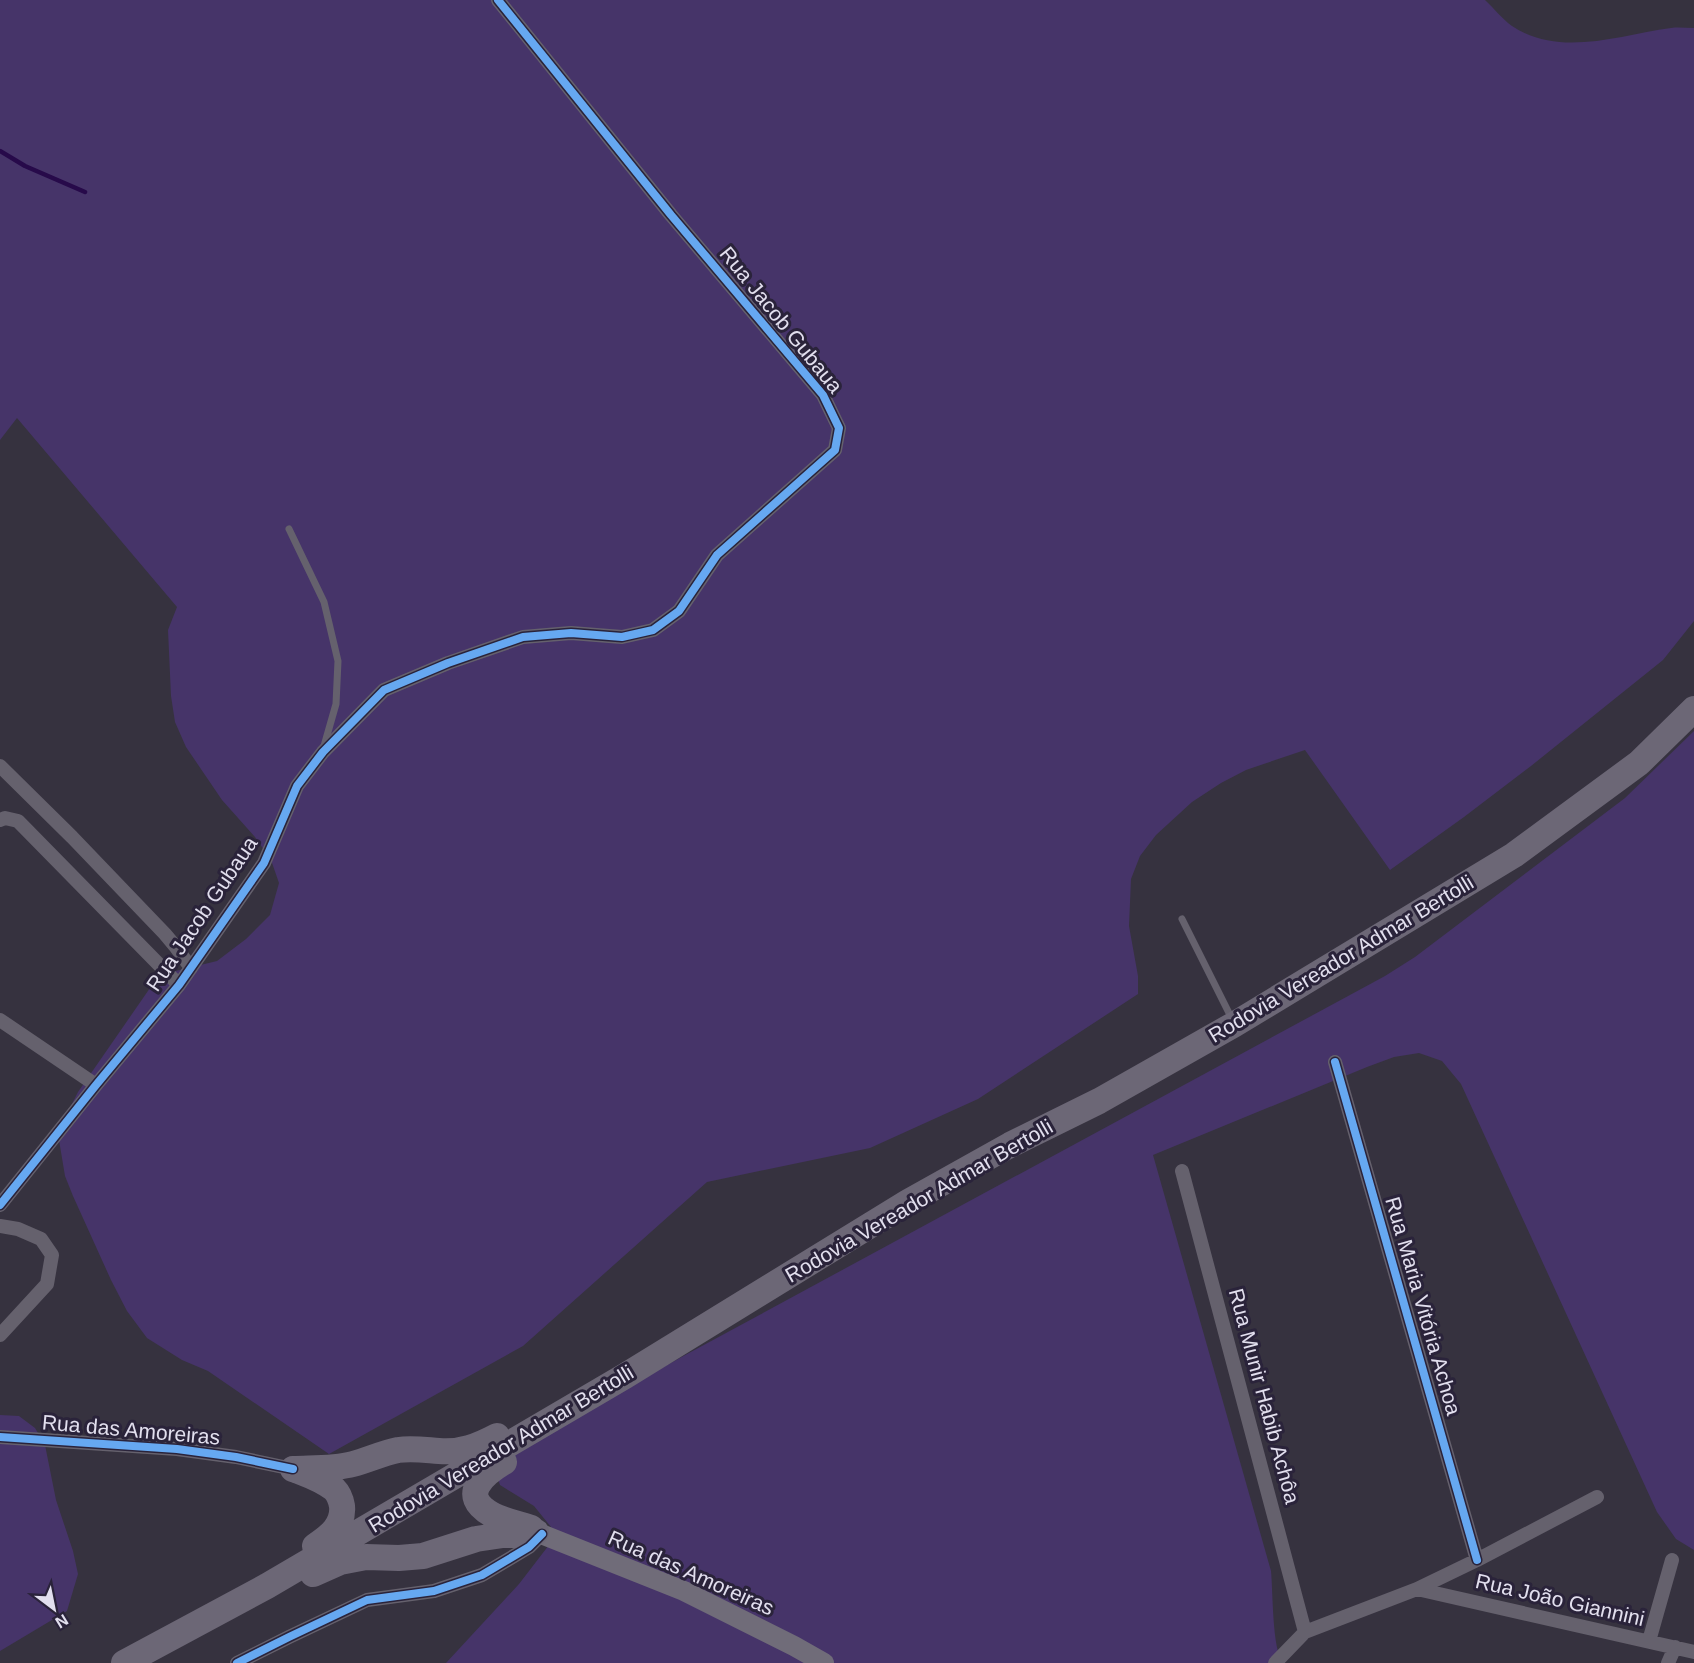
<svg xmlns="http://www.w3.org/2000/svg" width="1694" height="1663" font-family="Helvetica,sans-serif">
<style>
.green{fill:#463469}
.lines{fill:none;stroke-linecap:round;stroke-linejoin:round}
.stream{stroke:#270a4a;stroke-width:4.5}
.lane{stroke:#65616d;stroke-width:7}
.street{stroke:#65616d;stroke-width:14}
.secondary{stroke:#706c79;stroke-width:20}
.highway{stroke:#6c6776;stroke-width:26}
.cycleway-casing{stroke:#2a233a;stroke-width:11}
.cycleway{stroke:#66a8f1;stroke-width:8}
.labels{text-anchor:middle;stroke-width:6;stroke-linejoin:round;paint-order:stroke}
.street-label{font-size:21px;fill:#e2dfee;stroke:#2a233a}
</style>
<rect width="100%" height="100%" fill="#36323f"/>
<!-- green -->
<path class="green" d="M0,0H1485C1494,8 1502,19 1512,26C1560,58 1619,35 1671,28C1678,27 1686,28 1694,28V621L1663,660L1531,766L1464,817L1390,870L1305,750L1246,770L1221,783L1192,802L1156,835L1140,856L1131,879L1129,926L1138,976V994L978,1099L870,1148L707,1182L523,1346L329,1454L208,1371L182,1360L147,1338L127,1311L111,1280L73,1196L65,1176L59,1140L66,1116L78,1092L159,975L217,961L246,939L270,915L279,883L271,860L255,837L222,800L186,747L175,722L171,696L168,630L177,607L17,418L0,440Z
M1694,731V1550L1676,1539L1657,1512L1461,1084L1442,1061L1419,1053L1394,1057L1367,1067L1153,1155L1271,1571C1273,1590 1272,1650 1283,1663H446L519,1584L549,1545L551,1527L534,1506L500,1485L494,1467L530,1440L689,1353L1385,976L1415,957L1625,798Z
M0,1415L19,1416L35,1428L45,1445L56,1500L73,1551L78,1574L67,1611L0,1651Z"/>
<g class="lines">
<!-- stream -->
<path class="stream" d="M0,151L25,166L85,192"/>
<!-- lane -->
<path class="lane" d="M289,529L324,602L338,661L336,704L324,746
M1182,919L1232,1019"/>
<!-- street -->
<path class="street" d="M0,766L72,837L165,934L175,946L191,968
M0,820L5,818L18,821L179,985
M0,1020L96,1085
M1335,1062L1477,1560
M1182,1171L1305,1632
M0,1205L96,1085L179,985L264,863L297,786L323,752L384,690L448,663L523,637L571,633L622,637L653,630L679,611L717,555L835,450L839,428L823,395L671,215L498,0
M0,1226L18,1229L41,1239L52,1255L47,1284L0,1335
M0,1437L177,1449L236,1457L293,1469
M1417,1589L1694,1652
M1649,1641L1672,1560
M237,1663L289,1637L367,1600L434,1591L482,1575L529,1547L541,1535
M1275,1663L1305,1632L1417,1589L1477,1560L1597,1497
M1668,1663L1675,1647"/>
<!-- secondary -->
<path class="secondary" d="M536,1532L684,1591L794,1646L824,1663"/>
<!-- highway -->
<path class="highway" d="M504,1462C484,1474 458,1495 491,1514C503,1521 518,1523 531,1528
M293,1469C313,1468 334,1469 353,1464C368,1460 383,1453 398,1450C412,1448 425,1450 439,1451C461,1453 478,1446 497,1436
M296,1470C309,1475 323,1480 334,1489C338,1493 341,1500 342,1506C344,1525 330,1536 315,1546
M313,1574L340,1562L366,1557L399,1558L423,1556L476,1539L503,1535H527L536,1532
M124,1663L267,1586L625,1376L908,1202L1010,1145L1099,1101L1235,1024L1514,855L1639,763L1694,709"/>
<defs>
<path id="cycleway" d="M1335,1062L1477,1560
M0,1205L96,1085L179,985L264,863L297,786L323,752L384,690L448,663L523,637L571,633L622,637L653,630L679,611L717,555L835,450L839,428L823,395L671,215L498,0
M0,1437L177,1449L236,1457L293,1469
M237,1663L289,1637L367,1600L434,1591L482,1575L529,1547L542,1534"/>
</defs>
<!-- cycleway casing -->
<use href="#cycleway" class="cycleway-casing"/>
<!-- cycleway -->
<use href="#cycleway" class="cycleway"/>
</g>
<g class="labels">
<!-- street labels -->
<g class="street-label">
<text transform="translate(781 320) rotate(51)" y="7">Rua Jacob Gubaua</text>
<text transform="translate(202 914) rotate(-56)" y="7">Rua Jacob Gubaua</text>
<text transform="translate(1341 959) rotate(-31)" y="7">Rodovia Vereador Admar Bertolli</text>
<text transform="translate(919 1201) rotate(-30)" y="7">Rodovia Vereador Admar Bertolli</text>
<text transform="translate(1423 1306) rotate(74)" y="7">Rua Maria Vitória Achoa</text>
<text transform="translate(1264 1396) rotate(75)" y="7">Rua Munir Habib Achôa</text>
<text transform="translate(131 1430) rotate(5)" y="7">Rua das Amoreiras</text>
<text transform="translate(501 1449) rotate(-31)" y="7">Rodovia Vereador Admar Bertolli</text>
<text transform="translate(691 1573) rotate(24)" y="7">Rua das Amoreiras</text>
<text transform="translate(1560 1600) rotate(13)" y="7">Rua João Giannini</text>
</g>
</g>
<!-- north arrow -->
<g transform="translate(54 1609) rotate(148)" stroke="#2a233a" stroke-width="4.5" paint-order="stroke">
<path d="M0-4.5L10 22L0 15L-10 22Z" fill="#e2dfee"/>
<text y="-9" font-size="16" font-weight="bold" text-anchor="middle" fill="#e2dfee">N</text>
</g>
</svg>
